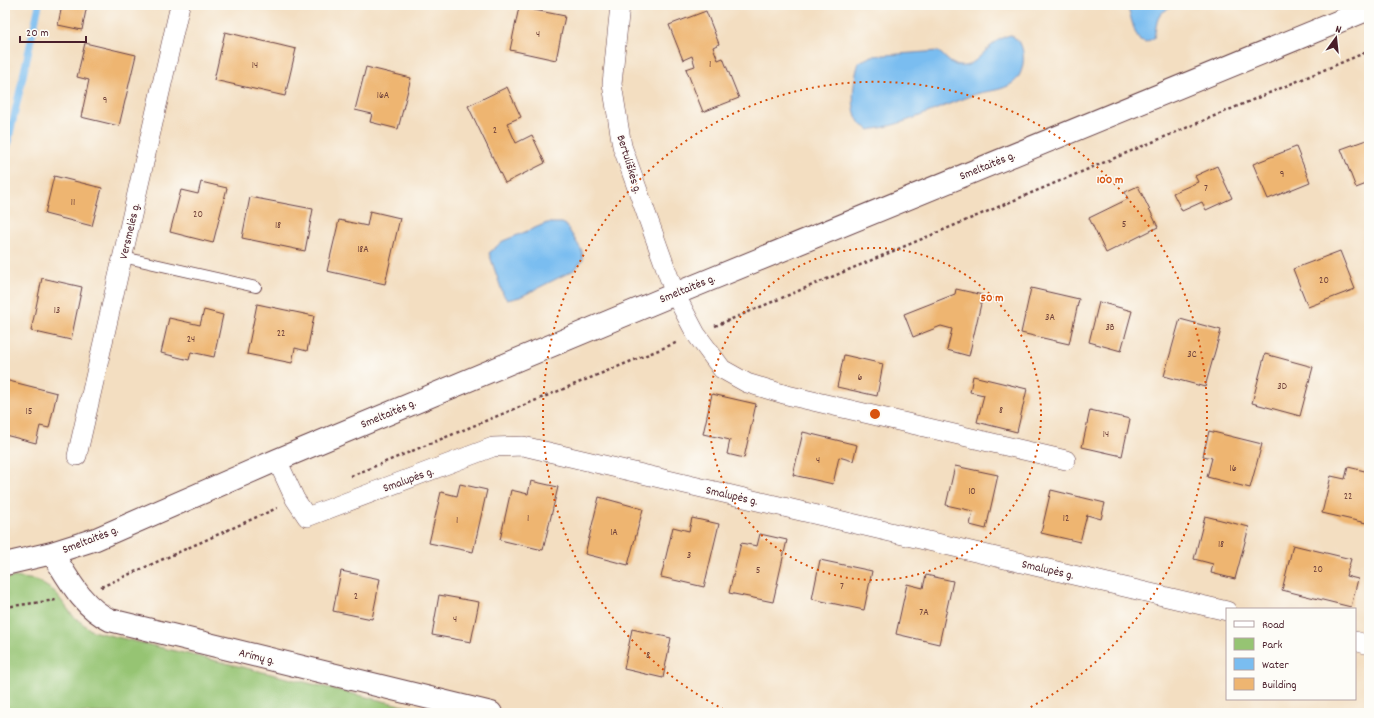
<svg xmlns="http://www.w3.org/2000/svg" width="1374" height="718" font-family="Dekko,sans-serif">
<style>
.green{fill:#96c473;stroke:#70724f}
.water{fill:#7abdf0;stroke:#626e8e}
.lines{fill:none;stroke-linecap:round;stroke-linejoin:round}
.stream{stroke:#7abdf0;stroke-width:7}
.building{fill:#eeb571}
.service-casing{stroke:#633c42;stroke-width:12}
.minor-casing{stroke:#633c42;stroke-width:20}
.secondary-casing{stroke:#633c42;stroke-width:24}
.path{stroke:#633c42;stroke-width:2.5;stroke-dasharray:3 3;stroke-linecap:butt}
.service{stroke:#fff;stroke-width:10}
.minor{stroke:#fff;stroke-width:19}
.secondary{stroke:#fff;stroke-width:22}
.ring{fill:none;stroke:#d8530f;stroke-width:2;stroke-dasharray:2 4}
.labels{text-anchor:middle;stroke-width:3;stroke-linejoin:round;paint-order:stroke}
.number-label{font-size:10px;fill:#73443c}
.street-label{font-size:12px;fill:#4a1f2b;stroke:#fdfcf7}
.centre{fill:#d8530f;stroke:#fdfcf7;stroke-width:2}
.ring-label{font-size:12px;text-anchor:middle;font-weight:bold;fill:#d8530f;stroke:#fdfcf7;stroke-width:3;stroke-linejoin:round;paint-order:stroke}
</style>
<rect width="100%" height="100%" fill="#fdfcf7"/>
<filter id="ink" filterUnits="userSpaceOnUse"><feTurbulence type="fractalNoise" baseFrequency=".025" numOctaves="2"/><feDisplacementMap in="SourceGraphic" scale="8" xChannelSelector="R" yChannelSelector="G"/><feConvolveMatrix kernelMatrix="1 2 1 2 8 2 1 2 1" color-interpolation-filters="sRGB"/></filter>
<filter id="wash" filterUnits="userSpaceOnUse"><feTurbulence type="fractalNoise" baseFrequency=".012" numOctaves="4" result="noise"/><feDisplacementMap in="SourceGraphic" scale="16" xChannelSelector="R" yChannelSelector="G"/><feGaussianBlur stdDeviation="0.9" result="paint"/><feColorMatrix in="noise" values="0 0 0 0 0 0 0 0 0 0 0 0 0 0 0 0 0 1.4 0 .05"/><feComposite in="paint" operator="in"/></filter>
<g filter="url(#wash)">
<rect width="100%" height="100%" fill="#f3dec1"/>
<!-- green -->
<path class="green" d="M15,577L36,580L54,591L73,616L92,631L433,713H5V579Z"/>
<!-- water -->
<path class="water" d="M1127,5H1177C1156,13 1158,17 1154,38L1146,42L1140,40L1135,32Z
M1011,35C1014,37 1018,40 1020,43C1026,54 1024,74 1014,82C1002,92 986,90 973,95C938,107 906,125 869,130C866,127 861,125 859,122C849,107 854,78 859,62L872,56L939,51C972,91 981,40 1011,35Z
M547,223H562L566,225L582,251L583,260L574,270L520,297L507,300L503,294L489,253L503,241Z"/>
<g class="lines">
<!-- stream -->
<path class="stream" d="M5,156L39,5"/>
</g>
<g id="blocks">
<!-- building -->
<path class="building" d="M62,5H87L82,30L58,25Z
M519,7L565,16L556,60L510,50Z
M706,11L719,44L713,47L718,60L723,58L739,98L703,112L686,69L695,66L692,56L683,60L669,25Z
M225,32L296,49L285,96L214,80Z
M85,43L136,55L119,126L81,117L89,80L77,77Z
M366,67L411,78L398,129L370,122L372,114L355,110Z
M507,87L521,117L507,123L516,143L532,135L545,163L505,183L468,106Z
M1369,139V183L1356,188L1341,149Z
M1296,147L1310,182L1268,199L1253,164Z
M1217,166L1232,198L1206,210L1202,202L1182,211L1173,193L1198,182L1195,176Z
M54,176L102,188L92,226L45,214Z
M201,182L227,188L213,243L170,232L181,190L198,194Z
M1138,186L1158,227L1106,253L1089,218L1128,199L1125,192Z
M250,197L313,209L305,251L242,238Z
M370,211L400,218L385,284L327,271L339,220L367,226Z
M1340,251L1355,289L1308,307L1293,269Z
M42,278L82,287L71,340L31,331Z
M1031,288L1079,299L1069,344L1021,333Z
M956,289L983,295L969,356L947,350L952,329L941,326L913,337L904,314L955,294Z
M1099,302L1132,311L1121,351L1089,342Z
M257,304L314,316L307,351L295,348L292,363L247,354Z
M204,310L223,315L214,357L191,352L189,360L161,353L169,318L200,325Z
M1180,319L1221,330L1205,387L1164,376Z
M1265,354L1313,367L1300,416L1252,403Z
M844,355L883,364L877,396L837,387Z
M973,376L1027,389L1017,432L977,422L984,395L970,392Z
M5,380L57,393L49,428L40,426L36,443L5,435Z
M712,394L756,404L744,458L727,454L730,440L703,434Z
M1090,410L1130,419L1122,456L1082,447Z
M1209,431L1262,444L1250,488L1207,477L1212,458L1203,456Z
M803,432L857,445L853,461L839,457L833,484L793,475Z
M955,466L998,475L986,529L970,525L973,511L946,505Z
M1348,467L1369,472V511L1366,523L1322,513L1331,476L1345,479Z
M531,481L558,487L543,550L500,540L511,490L528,494Z
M460,484L487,490L473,552L429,543L441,492L457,496Z
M1051,490L1105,503L1101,519L1087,515L1080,542L1041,533Z
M599,497L643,509L628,565L585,554Z
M1205,516L1249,527L1235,579L1211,573L1213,564L1194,559Z
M692,518L719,524L704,587L661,577L673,527L689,531Z
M760,534L787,540L773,602L729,593L741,543L757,546Z
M1293,545L1351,559L1346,576L1358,579L1351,607L1282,590Z
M820,560L872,571L864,610L812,599Z
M341,571L380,579L372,619L333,611Z
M926,575L953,581L939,644L896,634L907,584L923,588Z
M439,595L479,602L471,642L432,635Z
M632,629L671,638L663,678L624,669Z"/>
</g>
</g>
<g filter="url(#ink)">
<use href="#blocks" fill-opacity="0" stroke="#633c42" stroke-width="1"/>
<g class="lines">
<defs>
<path id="service" d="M123,257L256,287"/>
<path id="minor" d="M620,5L612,84L622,146L675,294L696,334L722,369L747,383L787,395L1066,460
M77,456L180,5
M277,460L295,499L307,517L493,447L523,446L1227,611
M1355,641L1369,645"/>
<path id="secondary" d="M52,553C68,578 82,607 110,620L491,713
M5,564L52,553L96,539L277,460L675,294L1369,9"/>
</defs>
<!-- service casing -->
<use href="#service" class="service-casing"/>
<!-- minor casing -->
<use href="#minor" class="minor-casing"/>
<!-- secondary casing -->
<use href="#secondary" class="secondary-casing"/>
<!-- path -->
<path class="path" d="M715,326L1369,51
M351,476L678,342
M101,587L277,508
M5,607L56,600"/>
<!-- service -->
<use href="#service" class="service"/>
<!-- minor -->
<use href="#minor" class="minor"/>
<!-- secondary -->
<use href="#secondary" class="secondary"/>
</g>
</g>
<!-- distance rings -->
<g class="ring">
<circle cx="875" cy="414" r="166"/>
<path d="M729 712A332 332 0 1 1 1021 712"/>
</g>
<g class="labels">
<!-- number labels -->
<g class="number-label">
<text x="538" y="37">4</text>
<text x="710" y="67">1</text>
<text x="255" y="68">14</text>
<text x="383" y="98">16A</text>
<text x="105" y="103">9</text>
<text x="495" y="133">2</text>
<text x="1282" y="177">9</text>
<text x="1206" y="191">7</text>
<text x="73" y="205">11</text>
<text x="198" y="217">20</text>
<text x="1124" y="227">5</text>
<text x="278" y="228">18</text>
<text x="363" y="252">18A</text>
<text x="1324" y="283">20</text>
<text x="57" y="313">13</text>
<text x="1050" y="320">3A</text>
<text x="1110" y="330">3B</text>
<text x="281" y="336">22</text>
<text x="191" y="342">24</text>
<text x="1192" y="357">3C</text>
<text x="860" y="380">6</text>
<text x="1282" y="389">3D</text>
<text x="1001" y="413">8</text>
<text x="29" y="414">15</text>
<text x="1106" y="437">14</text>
<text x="818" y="463">4</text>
<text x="1233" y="471">16</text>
<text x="972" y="494">10</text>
<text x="1348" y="499">22</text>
<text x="528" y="521">1</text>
<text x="1066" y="521">12</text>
<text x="457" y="523">1</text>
<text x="614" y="535">1A</text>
<text x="1221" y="547">18</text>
<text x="689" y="558">3</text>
<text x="1318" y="572">20</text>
<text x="758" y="573">5</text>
<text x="842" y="589">7</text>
<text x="356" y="599">2</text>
<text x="924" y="615">7A</text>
<text x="455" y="622">4</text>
<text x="648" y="658">8</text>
</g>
<!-- street labels -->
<g class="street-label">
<text transform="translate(630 164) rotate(73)" y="4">Bertuliškės g.</text>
<text transform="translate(987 165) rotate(-22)" y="4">Smeltaitės g.</text>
<text transform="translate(129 231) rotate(-77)" y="4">Versmelės g.</text>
<text transform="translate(687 288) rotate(-22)" y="4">Smeltaitės g.</text>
<text transform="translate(388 413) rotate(-23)" y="4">Smeltaitės g.</text>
<text transform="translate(408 479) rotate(-20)" y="4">Smalupės g.</text>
<text transform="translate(732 495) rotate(13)" y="4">Smalupės g.</text>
<text transform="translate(90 539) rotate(-21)" y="4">Smeltaitės g.</text>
<text transform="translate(1048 569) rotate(13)" y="4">Smalupės g.</text>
<text transform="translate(257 656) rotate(14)" y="4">Arimų g.</text>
</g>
</g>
<circle cx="875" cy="414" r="6" class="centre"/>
<g class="ring-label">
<text x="1110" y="183">100 m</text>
<text x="992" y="301">50 m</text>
</g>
<!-- margin -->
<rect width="1374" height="718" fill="none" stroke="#fdfcf7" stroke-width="20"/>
<!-- legend -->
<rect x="1226" y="608" width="130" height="92" fill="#fdfcf7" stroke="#b5a4a5"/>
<rect x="1234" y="621" width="20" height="6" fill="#ffffff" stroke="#b5a4a5"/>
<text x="1262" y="628" font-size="12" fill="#4a1f2b">Road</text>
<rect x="1234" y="638" width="20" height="12" fill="#96c473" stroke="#b5a4a5"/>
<text x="1262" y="648" font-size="12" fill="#4a1f2b">Park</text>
<rect x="1234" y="658" width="20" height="12" fill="#7abdf0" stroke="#b5a4a5"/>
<text x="1262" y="668" font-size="12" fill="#4a1f2b">Water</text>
<rect x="1234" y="678" width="20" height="12" fill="#eeb571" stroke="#b5a4a5"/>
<text x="1262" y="688" font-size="12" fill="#4a1f2b">Building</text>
<!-- north arrow -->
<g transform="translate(1336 38) rotate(15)" stroke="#fdfcf7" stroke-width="3" paint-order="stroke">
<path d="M0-3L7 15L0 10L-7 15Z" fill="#4a1f2b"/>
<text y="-6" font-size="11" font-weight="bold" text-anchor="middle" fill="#4a1f2b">N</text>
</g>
<!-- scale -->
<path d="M20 36v6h66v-6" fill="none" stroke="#4a1f2b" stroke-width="2"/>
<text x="26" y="36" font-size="12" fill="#4a1f2b" stroke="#fdfcf7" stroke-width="3" paint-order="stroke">20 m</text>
</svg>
